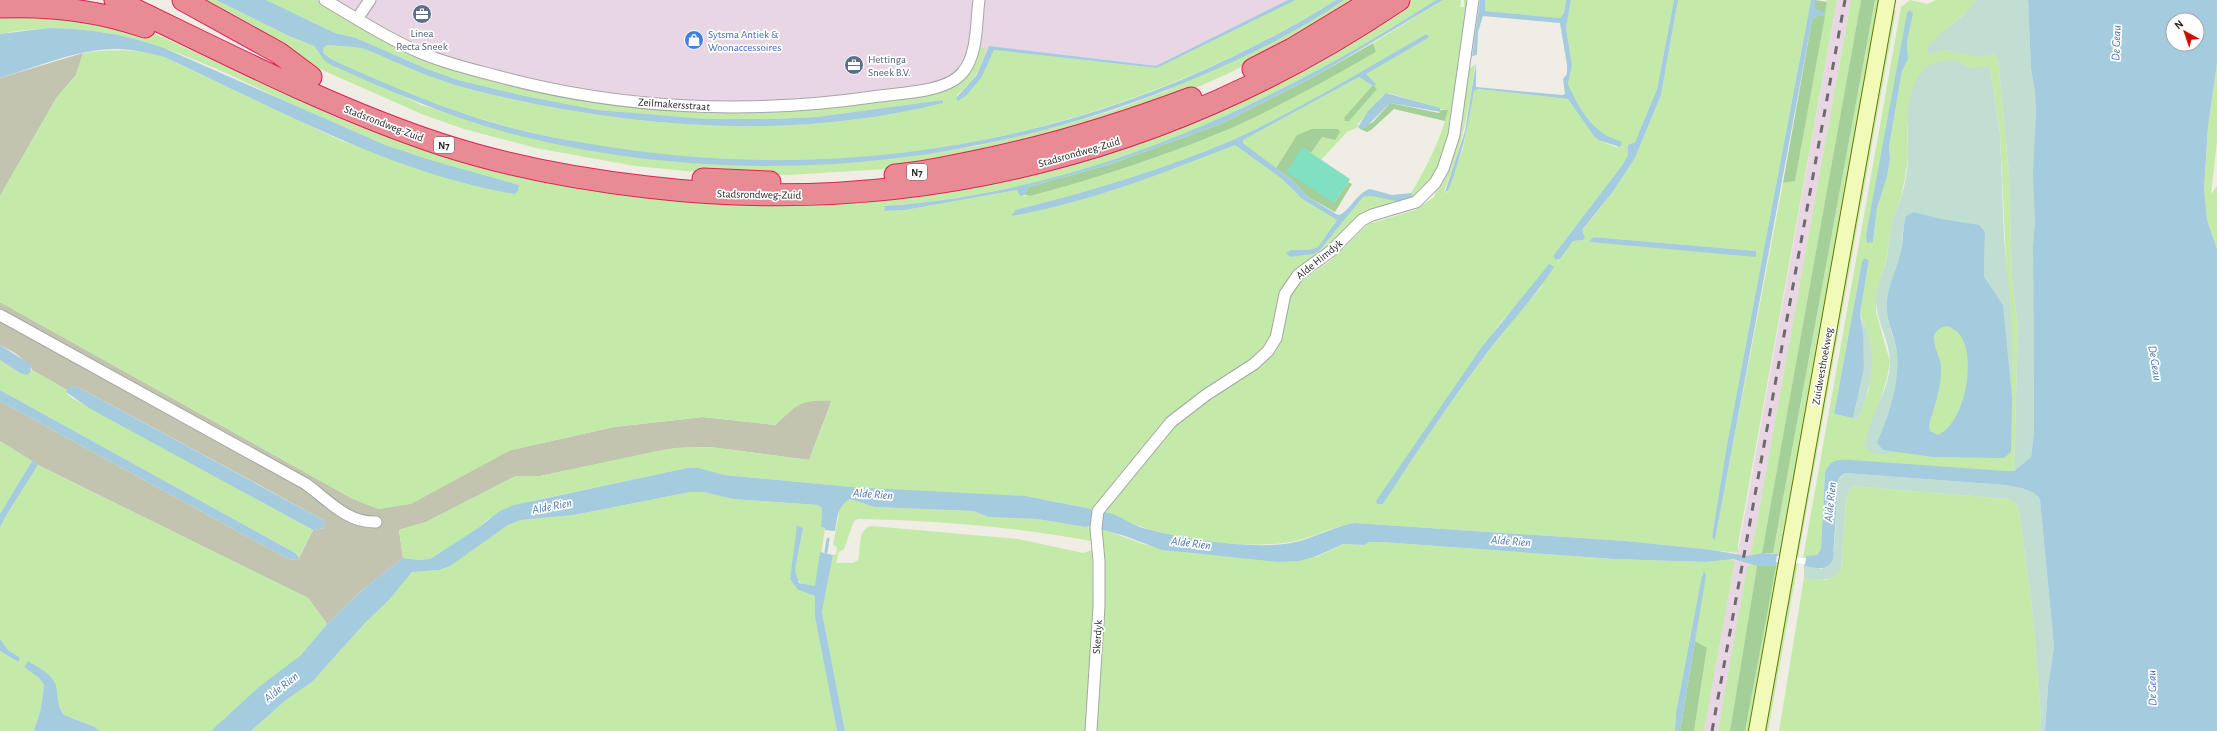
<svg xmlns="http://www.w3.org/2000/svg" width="2217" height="731" font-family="'Alegreya Sans',sans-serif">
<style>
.industrial{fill:#e9d6e4}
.construction{fill:#c2c4b0}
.grass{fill:#c4eaa9;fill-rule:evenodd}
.forest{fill:#a4cf98}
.wetland{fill:#c1ded3}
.pitch{fill:#81dfc2}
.water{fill:#a4ccde;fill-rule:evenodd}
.pier{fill:#fff}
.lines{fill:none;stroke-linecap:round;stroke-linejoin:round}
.stream{stroke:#a4ccde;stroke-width:3}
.street-casing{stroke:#a5a5a5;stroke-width:13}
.secondary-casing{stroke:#627704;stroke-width:18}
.highway-casing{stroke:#dd2254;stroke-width:23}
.street{stroke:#fff;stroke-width:11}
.secondary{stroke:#f2fab7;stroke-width:16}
.highway{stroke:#e88b95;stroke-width:21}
.rail{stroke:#6c6c6c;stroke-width:3;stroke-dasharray:8 8;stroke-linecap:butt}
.labels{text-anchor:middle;stroke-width:3.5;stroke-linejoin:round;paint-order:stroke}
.shield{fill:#fff;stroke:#626262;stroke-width:1}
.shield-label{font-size:10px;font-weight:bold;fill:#1e1e1e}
.service-label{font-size:11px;fill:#4e5e75;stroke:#fff}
.shop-label{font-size:11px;fill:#366cbe;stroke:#fff;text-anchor:start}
.street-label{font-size:11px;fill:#1e1e1e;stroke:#fff}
.water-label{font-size:12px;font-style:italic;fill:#4975af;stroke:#fff}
</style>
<rect width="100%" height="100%" fill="#efede4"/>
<!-- industrial -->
<path class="industrial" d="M246,0H1292L1156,67L994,48L976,81L653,119Z
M1837,0H1851L1751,556H1745L1731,552V551L1738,553Z
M1730,559L1750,563L1718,731H1704L1735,561H1729Z"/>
<!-- construction -->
<path class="construction" d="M83,53L76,75L57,97L0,196V78Z
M0,302L353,499L379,509L511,450L614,427L703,417L775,425L798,404L812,400H832L809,460L710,447L675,448L540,476H516L426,522L399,530L403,558L362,590L327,624L308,598L38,465L0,441V401L288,559L298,560L313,530L325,528V521L241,475L76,386L67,390L32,370V367L15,353L0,345Z"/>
<!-- grass -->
<path class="grass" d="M190,0H216L289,36L314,46L321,56L421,105L564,145L666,161L710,164L812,165L904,157L977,146L1063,125L1112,111L1163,92L1261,48L1344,0H1360L1269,53L1225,75L1191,90L1071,133L887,169L788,175L707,173L635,166L536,148L464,129L424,115L320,69L271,45Z
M266,0H316L417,56L669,109L947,89L977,47L986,48C981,69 973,82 957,95L958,101L966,96L982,77L994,50L1157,68L1296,0H1336C1075,161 758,206 465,114C419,100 376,80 333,60L324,54L323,48L326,45C339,46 352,46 364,49C377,53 389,60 402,65C425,75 449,84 473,90C627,128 788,142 942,103L943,100L816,117L772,119H707L598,110L525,96L458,80L427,69L356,38L335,33Z
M1413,0H1436C1271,108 1084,192 885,206L884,211L905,210L1017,190L1024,196H1030C1094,179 1156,159 1217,134C1272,111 1324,81 1376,52L1373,43L1443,0H1461L1460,7H1464V0H1469L1452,126L1441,163L1431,182L1416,198L1382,208L1293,273L1285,286L1270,341L1251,360L1192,398L1165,420L1125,474L1097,503L1094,512L1087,508L1047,500L852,487L724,475L699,468H687L531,501L488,519L478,528L430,559L419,560L403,558L399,530L426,522L516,476H540L652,452L675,448L710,447L809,460L832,401C801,399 796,405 775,425L703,417L614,427L511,450L411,504L379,509L353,499L0,302V196L57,97L76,75L83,53C113,49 134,49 164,57L342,141L380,154L518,191L519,185C463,172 407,155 354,133C238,84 132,7 0,34V11L135,27L153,33L350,123L472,165L520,177L595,190L692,201L773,203L1174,129L1203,119L1240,103ZM1426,34H1428V38L1365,74L1376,84L1375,87L1377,89L1345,118L1373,85L1359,77L1243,140V143L1276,168C1298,134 1295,128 1338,129L1322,137L1311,153L1321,160L1347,132L1358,127V124L1382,96L1389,93L1448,111C1440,140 1427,167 1411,193L1413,195L1396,200L1369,195L1363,197L1320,250L1290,257L1291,250H1309L1318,247L1337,220L1302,199L1282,179L1235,145C1163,172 1087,203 1011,216L1015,210C1091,191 1166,169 1237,138C1302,109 1364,70 1426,34Z
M1485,0H1566L1564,13L1560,18L1485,11Z
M1571,0H1674L1657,89L1635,142L1629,145L1628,155L1623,164L1553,256L1558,261L1573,241L1583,240V230L1612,193L1635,158L1661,95L1678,0H1811L1726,450L1712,537L1715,539L1783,183L1795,181L1827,2L1826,0H1837L1738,545V553L1731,551V552L1626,541L1354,523C1329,527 1308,541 1284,543C1243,548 1181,540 1142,527C1127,523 1118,516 1102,513L1172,427L1271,355L1278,346L1290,296L1301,281L1330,261L1368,224L1415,210L1434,197L1465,90L1469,69L1475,64C1469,108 1462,149 1444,191L1447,193L1463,148L1474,91L1478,89L1568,99L1593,135L1598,140L1618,148C1612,140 1603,137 1597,129C1584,117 1575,100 1568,84L1572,65L1566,28ZM1593,237L1756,251V256L1589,242ZM1543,285C1483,353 1432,428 1383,504H1377V501L1500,323L1531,289Z
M1851,0H1861L1762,553L1751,555Z
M1875,0H1883L1784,557L1773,553Z
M1910,0L1928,4L1936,0H1976L1973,6L1949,27L1930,54L1946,50L1970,55L1994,54L1998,59L2009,174L2012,279L2018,326L2014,471L1825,473L1821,549L1817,555L1803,558L1901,7ZM1913,13L1907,42L1908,58L1902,71L1889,147L1890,160L1887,177L1877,208L1873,242L1866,235ZM1958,61L1970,68L1990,69L2000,134L2007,280L1897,352L1888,418L1866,438L1878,408L1887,378L1890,362L1876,312V296L1886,261L1893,218L1901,197L1905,178L1908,156L1907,126L1912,92ZM1864,258L1869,260L1860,314L1866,328L1869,389L1858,419L1834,414L1862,262Z
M1896,10L1798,558L1792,557L1889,14Z
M2217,63V141L2211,194L2217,186V249L2207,220L2204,189L2208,127Z
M0,360L20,373L30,372L32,370L67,390L66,393L72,398L313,530L299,557L295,553L0,390Z
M0,441L32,461L0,514Z
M38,465L308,598L327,624L301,655L211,731H99L95,727L64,715L57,702V690L28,662L24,667L39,678L44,685L41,708L34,731H0V651L17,662L20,658L8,650L0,639V528L4,519Z
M1853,486L2009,499L2016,504L2019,511L2032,606L2041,718L2039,731H1779L1804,578L1826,580L1841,569L1846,499L1849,491Z
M690,492H703L733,499L818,505L822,508L821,527L825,528L817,584L814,587L803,585L797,579L795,570L803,528L790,579L798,590L815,596V617L837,731H251L286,700L312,682L366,622L389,600L412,572L439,570L508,525L521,520L574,515Z
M850,499L874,507L973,511L989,517L1037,519L1086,527L1092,526L1091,541C1016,527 935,520 858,519L854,521L844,549L839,552L836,563H853L858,560C862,548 856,531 871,526L1018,539L1083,553L1092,550L1093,606L1087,731H845L822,612L833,555L836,554L837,547L833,545L840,507L843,502Z
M1100,528L1143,544L1189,553L1223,556L1317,557L1343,544L1364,545L1370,542H1382L1614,559L1706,562L1730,559V561H1735L1704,731H1694L1707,649L1695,641L1705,572L1701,580L1676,713L1675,731H1095Z
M1776,562H1783L1752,731H1745Z
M1792,563H1798L1768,731H1762Z
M1751,564L1757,566L1730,731H1718L1747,567Z"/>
<!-- forest -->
<path class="forest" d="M1815,0L1827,2L1825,14L1815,9Z
M1861,0H1875L1773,553H1762Z
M1816,16H1825L1795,181L1783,183L1812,20Z
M1373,43L1376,52C1325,81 1272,111 1217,134C1156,159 1094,179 1030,196L1025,195L1028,187L1108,165L1223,123L1319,74Z
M1373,85L1377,89L1349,121H1345L1344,118Z
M1390,103L1439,113L1441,110H1448L1445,121L1394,109L1371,130L1367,132L1360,129L1373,122Z
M1312,129H1338L1340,132L1335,140L1322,137L1311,153L1302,147L1334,203L1348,182L1352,184L1335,212L1308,197L1291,179L1276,168L1297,135Z
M1757,566H1776L1745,731H1730Z
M1695,641L1707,648L1694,731H1680Z"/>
<!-- wetland -->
<path class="wetland" d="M1976,0H2028L2031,69L2035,93L2036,116L2035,220L2033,245L2034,433L2031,457L2014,471L2018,326L2012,279L2009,174L1998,59L1994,54L1978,57L1946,50L1930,54L1927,52C1930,37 1968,16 1976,0Z
M1952,60L1958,61L1970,68L1987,66L1990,69L2000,134L2004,237L2012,327V398L2003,305L1984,276L1985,232L1914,212L1906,217C1902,229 1903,240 1901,253C1897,276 1890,301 1890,325C1891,334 1896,343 1897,352C1901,383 1889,415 1877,443L1883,450L1898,452C1887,454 1872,458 1865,446C1868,417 1890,392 1890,362C1890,340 1875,320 1876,298C1877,286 1883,274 1886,262C1889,248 1890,232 1893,218C1895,211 1899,205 1901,198C1905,186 1908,169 1908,156C1908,130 1904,103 1917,79C1925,64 1936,61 1952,60Z
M1861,318C1879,351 1872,386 1858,419L1853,418L1864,369Z
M1845,473L2005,485C2017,488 2034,488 2040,500L2054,647L2048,686L2045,731H2039L2041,718L2032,606L2019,511L2016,504L2009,499L1853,486L1849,491L1846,499L1841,569C1831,583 1819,580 1804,578V566L1822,569L1834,551L1838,480Z"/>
<!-- pitch -->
<path class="pitch" d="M1302,147L1350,179L1334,203L1286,172Z"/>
<!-- water -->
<path class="water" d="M216,0H266L335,33L356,38L427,69L458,80L525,96L598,110L707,119H772L816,117L943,100V103C788,142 627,128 473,90C449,84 425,75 402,65C389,60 377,53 364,49C352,46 339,46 327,45L323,48L324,54L333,60C390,86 445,110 505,126C537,135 570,141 603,146C817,181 1039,151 1234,56C1269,39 1303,21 1336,0H1344C1299,31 1248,56 1198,77C981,170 734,193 505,132C444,115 388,90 331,65L324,60L314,46L289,36Z
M1288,0H1296L1157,68L994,50L982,77L966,96L958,101L956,98L977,75L989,46L1156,66Z
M1436,0H1443L1319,74L1223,123L1108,165L1028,187L1025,195L1020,196L1017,190L905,210L884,211L885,206C1084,192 1270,107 1436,0Z
M1480,0H1485V11L1560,18L1564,13L1566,0H1571L1566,28L1572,65L1568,84C1579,108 1593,134 1620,141L1622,143L1620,147L1598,140L1593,135L1568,99L1478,89L1474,91C1468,126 1461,159 1448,191L1445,192L1465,131L1476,63V87L1562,95L1565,94L1563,79L1567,74V65L1560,23L1483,16L1478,32L1477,55L1472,56Z
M1674,0H1678L1661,95L1635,158L1612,193L1583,229V234L1585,237L1583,240L1573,241L1560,259L1556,260L1553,256L1623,164L1628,155V145L1635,142L1657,89Z
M1811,0H1815V8L1825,14V16H1816L1812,20L1715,540L1712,537L1726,450Z
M2028,0H2217V63L2208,127L2204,189L2207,220L2217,249V731H2045L2048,686L2054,647L2040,500C2034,488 2017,488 2005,485L1845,473L1840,477L1838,480L1833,559C1827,572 1816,568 1804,566L1805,564L1777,562L1776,566H1757L1733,559L1706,562L1614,559L1382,542H1370L1364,545L1343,544L1317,556L1299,561L1279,562L1162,550L1125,536L1089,526L1086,527L1037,519L989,517L973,511L874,507L850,499C838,505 837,518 835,531L825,530V528L821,527L822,508L818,505L733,499L703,492H690L574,515L521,520L508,525L450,566L439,570L412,572L389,600L366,622L312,682L286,700L251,731H211L259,687L301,655L327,624L362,590L403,558L419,560L430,559L478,528L500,511L514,505L687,468H699L724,475L852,487L1025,496L1087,508C1095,513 1104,511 1113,514C1123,518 1132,525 1143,528C1183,539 1257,551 1296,542C1316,537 1333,527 1354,523L1626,541L1712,550L1747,556L1762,553L1778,554V556L1806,558V556L1817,555L1821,549L1825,473C1829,460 1838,459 1851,460L2006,471H2014L2031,457L2034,433L2033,245L2035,220L2033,173L2036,116L2035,93L2031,69ZM2173,20H2197V44H2173Z
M1910,10L1913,13L1907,42L1908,59L1902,71L1889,147L1890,160L1887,177L1877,208L1873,242L1867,243L1866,235L1907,13Z
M49,28C92,29 123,34 164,48L385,145L430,160L519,185L518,191L515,194C392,174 276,108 164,57C148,53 132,49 116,49C77,49 37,67 0,78V34Z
M1426,34L1429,36L1428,38L1366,74L1376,84L1375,87L1359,77L1243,140V143L1291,179L1308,197L1338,215C1347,215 1357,192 1370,189L1392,195L1411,193L1413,195C1402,210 1376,192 1363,197L1320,250L1313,254L1290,257L1286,253L1291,250H1309L1318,247L1337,220L1302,199L1282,179L1235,145C1163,173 1088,203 1011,216L1015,210C1091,191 1166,169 1237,138C1302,108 1364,70 1426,34Z
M1386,93L1440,108L1441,112L1390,103L1366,127L1360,129L1358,127L1368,111Z
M1914,212L1941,219L1979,225L1985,232L1984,276L2003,305L2012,398L2011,452L2004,458L1933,457L1883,450L1877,443C1889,415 1900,384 1897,352C1895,336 1886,321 1887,305C1887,287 1896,272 1900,255C1904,242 1902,229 1906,216ZM1947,326C1952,328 1957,330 1960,335C1977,358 1965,423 1938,435L1930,431L1929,425C1934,407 1942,387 1941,367C1941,358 1933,347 1934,337C1935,330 1941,327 1947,326Z
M1593,237L1756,251V257L1589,242Z
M1864,258L1869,260L1860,314L1863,334L1864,369L1853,418L1834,414L1862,262Z
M1549,264L1554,267C1535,297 1509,324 1487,353C1450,402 1416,453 1383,504H1377L1376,501L1481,348Z
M0,345L30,364L32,367L30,372L27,375L20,373L0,360Z
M69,386H76L325,521V528L313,530L89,408L66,392Z
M0,390L295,553L299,557L298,560L288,559L0,401Z
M32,461L38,465L4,519L0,528V514Z
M797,526L803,528L795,570L799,583L815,586L820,552L833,555L822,612L845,731H837L815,617V596L798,590L790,579Z
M1704,571L1706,576L1680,731H1675L1676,713L1701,580Z
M0,639L8,650L20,658L18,662L0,651Z
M28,661C40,669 56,675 57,691C58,701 58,707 64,715L95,727L99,731H34L41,708L44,685L39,678L24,667Z"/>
<!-- pier -->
<path class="pier" d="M1777,556L1806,558L1805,564L1776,562Z"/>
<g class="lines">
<!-- stream -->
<path class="stream" d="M826,552L828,539"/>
<defs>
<path id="street" d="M325,0C356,18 386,38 419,52C444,63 470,69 497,76C618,109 748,115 872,97C898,93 947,93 963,72C978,54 976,22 979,0
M357,19L370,0
M0,315L306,484C328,500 347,523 376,522
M1091,731L1099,606V561L1096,528L1098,511L1171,422L1206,395L1254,364L1268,351L1276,338L1285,294L1298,275L1331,251L1362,220L1372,215L1416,202L1435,183L1443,169L1454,135L1473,0"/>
<path id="secondary" d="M1757,731L1887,0"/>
<path id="highway" d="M115,0C222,51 328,107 440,144C507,166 577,179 647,187C916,219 1176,151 1399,0
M183,0L279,53L311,77
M0,7C51,5 97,10 145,27
M1253,69L1292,49L1373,0
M895,175C921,173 947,167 972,162C1048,147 1119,125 1191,98
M703,179L770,182"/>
</defs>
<!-- street casing -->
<use href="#street" class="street-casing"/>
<!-- secondary casing -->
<use href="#secondary" class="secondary-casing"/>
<!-- highway casing -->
<use href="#highway" class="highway-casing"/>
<!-- street -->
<use href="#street" class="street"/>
<!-- secondary -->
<use href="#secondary" class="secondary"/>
<!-- highway -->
<use href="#highway" class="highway"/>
<!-- rail -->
<path class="rail" d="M1712,731L1845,0"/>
</g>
<!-- icons -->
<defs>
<symbol id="office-disc" viewBox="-11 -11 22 22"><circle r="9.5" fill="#5c6f8a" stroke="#fff"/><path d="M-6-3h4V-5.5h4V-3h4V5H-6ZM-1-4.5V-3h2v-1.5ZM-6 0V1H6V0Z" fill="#fff"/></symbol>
<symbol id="shop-disc" viewBox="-11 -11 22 22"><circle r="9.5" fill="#3f7fe0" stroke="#fff"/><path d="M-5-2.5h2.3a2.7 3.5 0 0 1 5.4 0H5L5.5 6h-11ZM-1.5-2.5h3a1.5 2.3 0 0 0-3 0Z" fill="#fff"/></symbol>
</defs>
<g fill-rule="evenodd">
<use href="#office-disc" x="411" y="3" width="22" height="22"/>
<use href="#shop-disc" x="683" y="29" width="22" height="22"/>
<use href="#office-disc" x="843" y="54" width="22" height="22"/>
</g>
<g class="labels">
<!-- shield labels -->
<g class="shield">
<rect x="434" y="137" width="20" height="16" rx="3"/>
<rect x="907" y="164" width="20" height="16" rx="3"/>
</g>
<g class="shield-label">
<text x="444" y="149">N7</text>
<text x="917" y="176">N7</text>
</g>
<!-- service labels -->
<g class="service-label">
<text x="422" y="37">Linea<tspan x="422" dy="13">Recta Sneek</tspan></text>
<text x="868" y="63" text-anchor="start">Hettinga<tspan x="868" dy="13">Sneek B.V.</tspan></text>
</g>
<!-- shop labels -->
<g class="shop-label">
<text x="708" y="38">Sytsma Antiek &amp;<tspan x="708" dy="13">Woonaccessoires</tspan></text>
</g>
<!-- street labels -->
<g class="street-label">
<text transform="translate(674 104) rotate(4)" y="4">Zeilmakersstraat</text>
<text transform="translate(384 123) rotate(21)" y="4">Stadsrondweg-Zuid</text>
<text transform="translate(1079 152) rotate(-16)" y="4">Stadsrondweg-Zuid</text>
<text transform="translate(759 194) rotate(1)" y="4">Stadsrondweg-Zuid</text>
<text transform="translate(1319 259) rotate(-39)" y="4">Alde Himdyk</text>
<text transform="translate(1822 366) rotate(-80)" y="4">Zuidwesthoekweg</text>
<text transform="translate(1097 637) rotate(-86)" y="4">Skerdyk</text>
</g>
<!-- water labels -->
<g class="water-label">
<text transform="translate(2116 43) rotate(-88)" y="4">De Geau</text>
<text transform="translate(2155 363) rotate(81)" y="4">De Geau</text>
<text transform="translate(873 494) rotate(4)" y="4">Alde Rien</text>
<text transform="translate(1830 502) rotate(-84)" y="4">Alde Rien</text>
<text transform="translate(552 506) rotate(-11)" y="4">Alde Rien</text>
<text transform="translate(1511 541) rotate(4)" y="4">Alde Rien</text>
<text transform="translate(1191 543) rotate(7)" y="4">Alde Rien</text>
<text transform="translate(281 687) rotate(-39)" y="4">Alde Rien</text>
<text transform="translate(2152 688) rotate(-92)" y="4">De Geau</text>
</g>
</g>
<!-- north arrow -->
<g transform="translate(2185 32) rotate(320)"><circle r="19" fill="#ffffff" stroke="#a5a5a5"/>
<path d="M0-3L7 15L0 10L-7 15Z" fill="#cd1000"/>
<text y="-6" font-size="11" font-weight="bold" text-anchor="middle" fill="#1e1e1e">N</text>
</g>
</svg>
